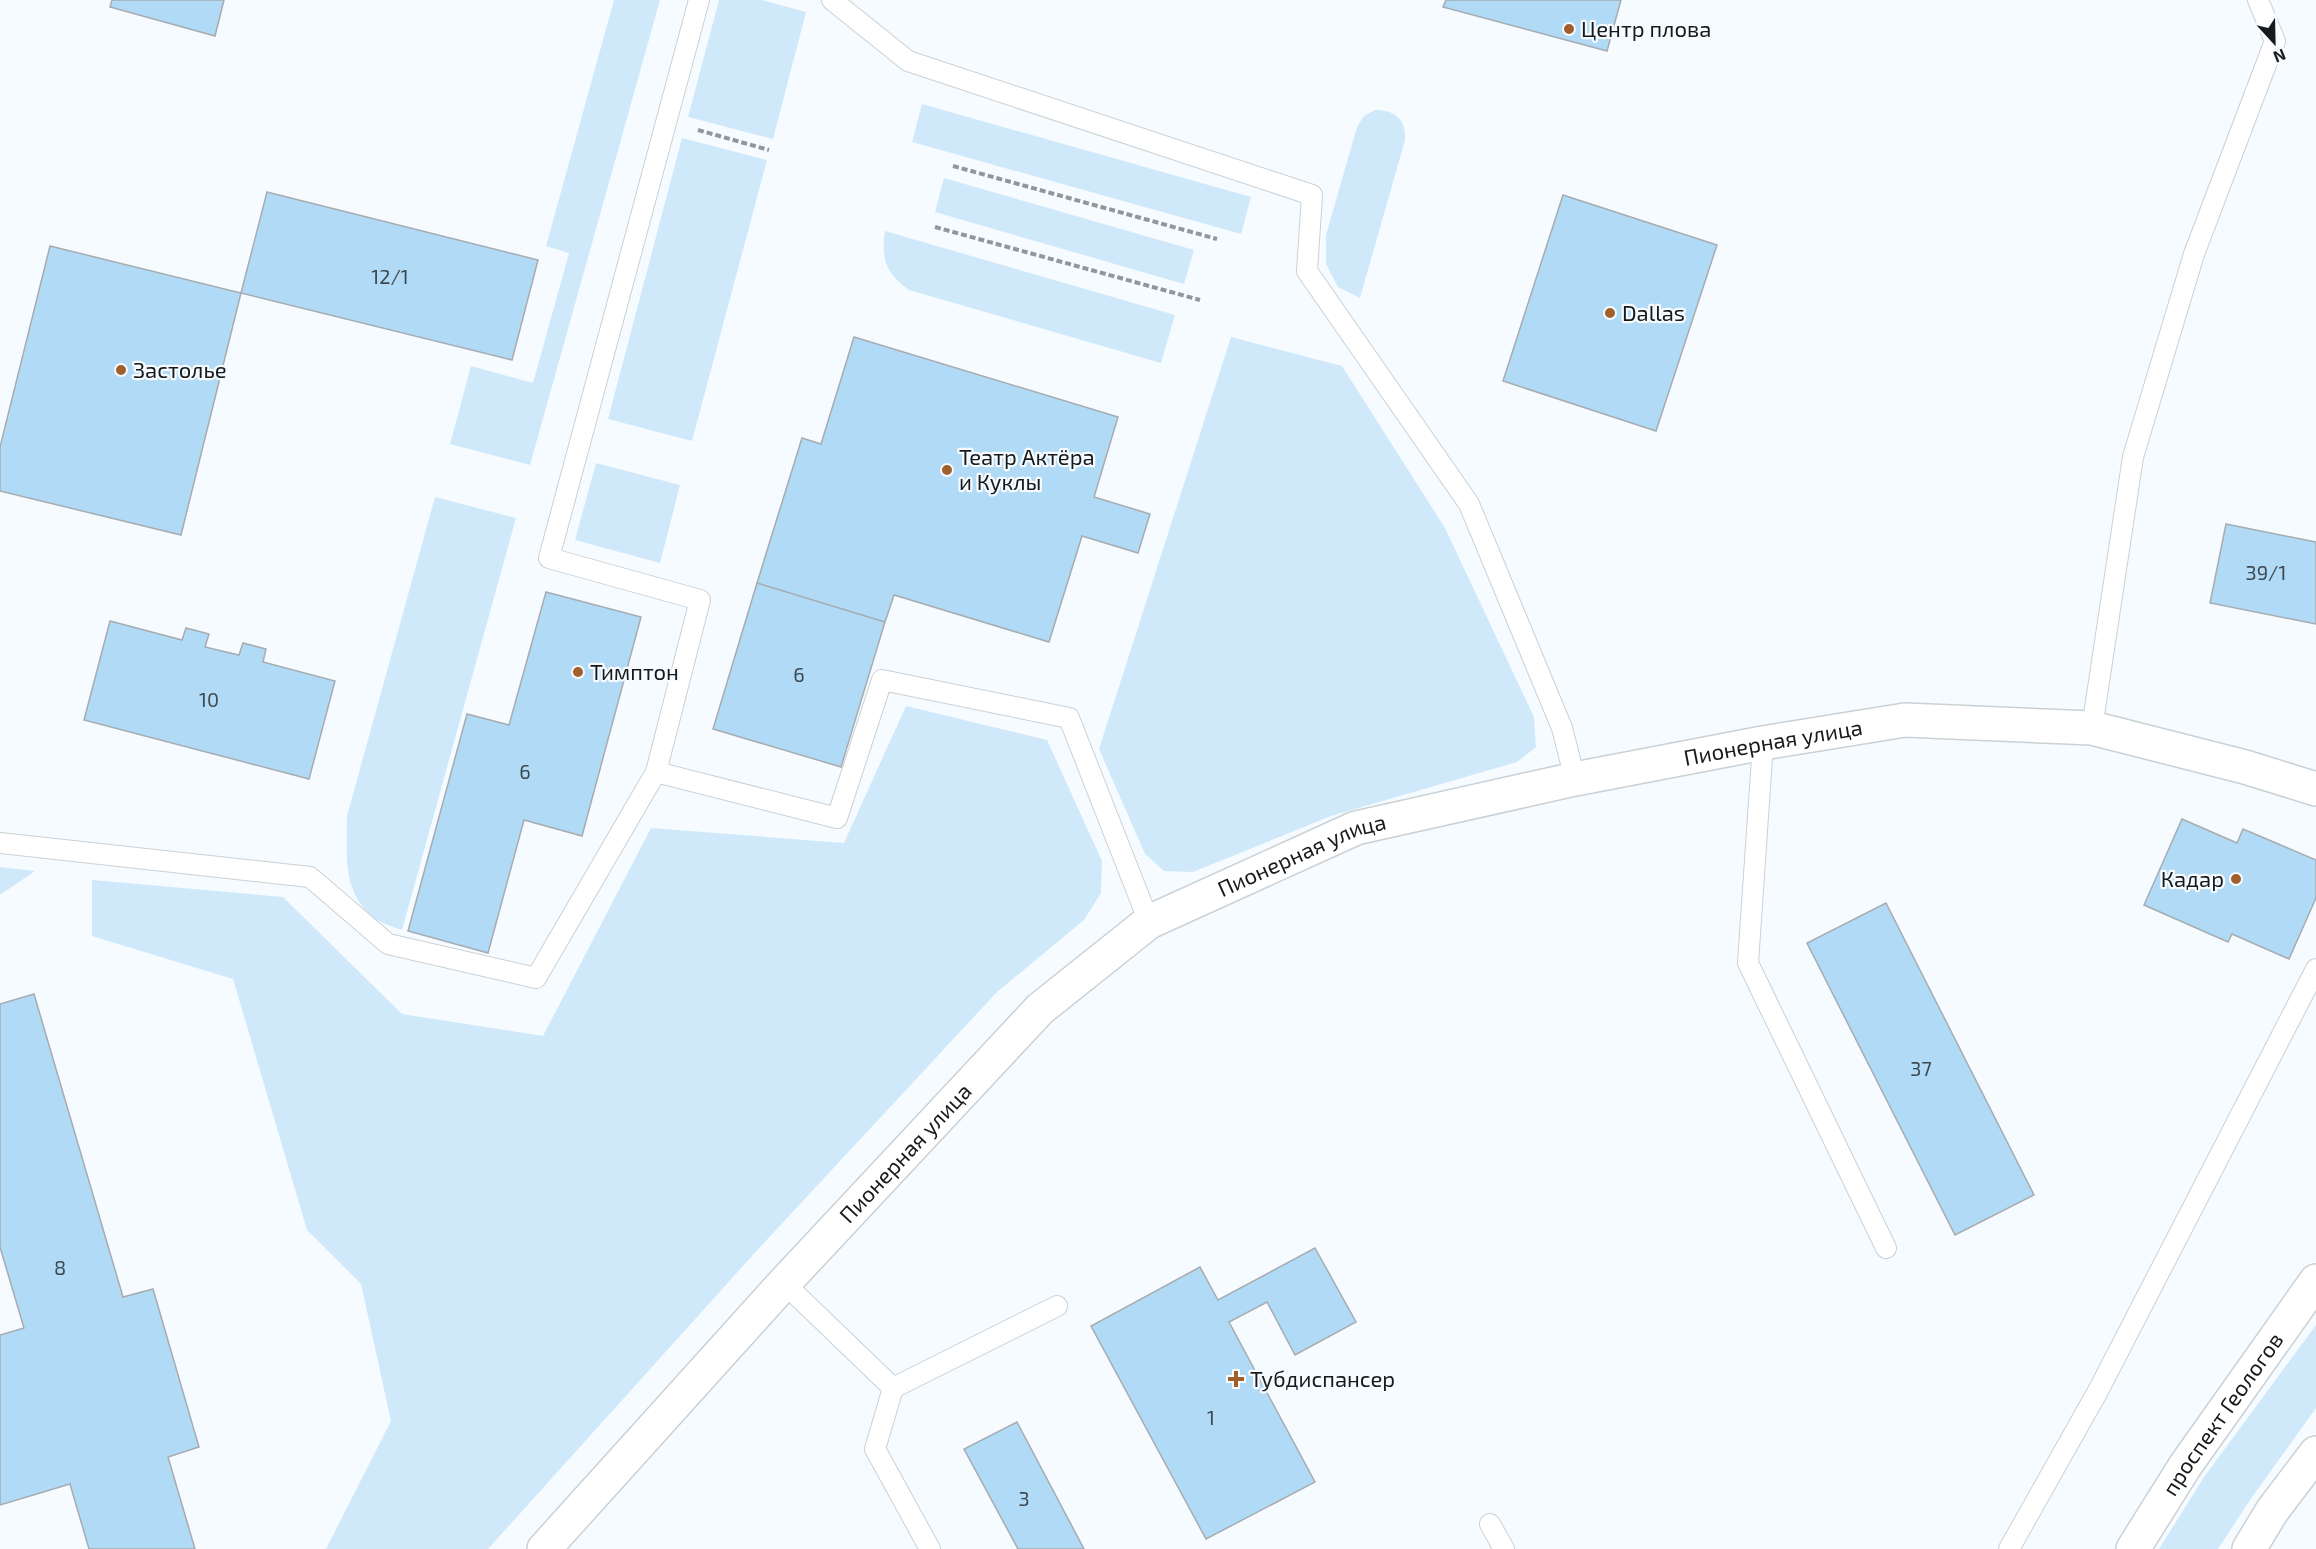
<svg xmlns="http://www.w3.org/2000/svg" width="2316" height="1549" font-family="'Exo 2',sans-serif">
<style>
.green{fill:#cfe9fa}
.building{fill:#b0daf5;stroke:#a6acb0;stroke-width:1.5}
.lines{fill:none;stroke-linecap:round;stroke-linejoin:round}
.service-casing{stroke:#cad1d5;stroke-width:22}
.minor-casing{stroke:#cad1d5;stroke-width:36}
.secondary-casing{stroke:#cad1d5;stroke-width:36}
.path{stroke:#919698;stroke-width:4;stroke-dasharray:6 3;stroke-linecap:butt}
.service{stroke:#fff;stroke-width:20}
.minor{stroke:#fff;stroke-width:33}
.secondary{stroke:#fff;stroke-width:33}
.poi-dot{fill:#a15f2c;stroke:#f6fbff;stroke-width:2}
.labels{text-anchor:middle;stroke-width:4.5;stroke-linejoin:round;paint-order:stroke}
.number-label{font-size:20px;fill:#3d4a52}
.poi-label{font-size:22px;fill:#171a1b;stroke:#f6fbff;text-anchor:start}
.street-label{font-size:22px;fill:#171a1b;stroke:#f6fbff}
</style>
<rect width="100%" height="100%" fill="#f6fbff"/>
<!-- green -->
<path class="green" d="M614,0H660L530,465L450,444L471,366L533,383L569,253L546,246Z
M719,0H762L806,12L773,139L688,117Z
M922,104L1251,197L1241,234L912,142Z
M1375,110C1395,110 1406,119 1405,140L1360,298L1338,287L1326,264V235L1357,127L1364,116Z
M682,138L767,160L692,441L608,419Z
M944,178L1194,250L1184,284L935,212Z
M885,231L1175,315L1161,363L909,290C886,273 881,260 885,231Z
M1231,337L1342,366L1445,528L1534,717L1536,747L1517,762L1331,816L1193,872L1164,871L1145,854L1099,749Z
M596,463L680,485L660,563L575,540Z
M435,497L516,518L402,930C394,927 383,924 376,919C341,894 347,854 347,816Z
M906,706L1047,740L1102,861L1101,893L1084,920L997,992L761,1246L488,1549H326L391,1421L361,1284L307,1230L233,979L92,936V880L283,897L402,1014L543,1036L651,828L844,843Z
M0,867L35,871L0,895Z
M2316,1325V1408L2250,1500L2218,1549H2159L2204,1477Z"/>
<!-- building -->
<path class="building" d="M112,0H224L215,36L110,7Z
M1446,0H1621L1607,51L1443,7Z
M267,192L538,260L512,360L241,293Z
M1563,195L1717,245L1656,431L1503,381Z
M50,246L241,293L181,535L0,491V447Z
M854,337L1118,417L1094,497L1150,514L1138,553L1082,536L1049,642L894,595L885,622L757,583L802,438L821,444Z
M2226,524L2316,542V624L2210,603Z
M757,583L885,622L841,767L713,729Z
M546,592L641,617L582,836L524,820L488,953L408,931L467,714L509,725Z
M110,621L182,640L186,628L209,634L205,647L239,655L243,643L266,649L263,662L335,681L309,779L84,720Z
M2182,819L2237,843L2243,829L2316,860V898L2289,959L2232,934L2228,942L2144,905Z
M1886,903L2034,1195L1955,1235L1807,943Z
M34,994L123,1297L153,1289L199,1447L168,1457L195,1549H89L70,1484L0,1505V1335L24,1328L0,1247V1004Z
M1315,1248L1356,1322L1295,1355L1267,1302L1229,1322L1315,1482L1206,1539L1091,1326L1200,1267L1218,1300Z
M1017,1422L1084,1549H1018L964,1449Z"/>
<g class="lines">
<defs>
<path id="service" d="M832,0L908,61L1312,195L1307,271L1469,504L1562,728L1575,779
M2092,728L2133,457L2194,254L2275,41L2258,0
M1763,743L1748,963L1886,1248
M656,772L700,600L549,558L699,0
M0,843L310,877L388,944L536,978L656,772L837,818L882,680L1069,718L1149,922
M784,1283L893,1388L875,1449L930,1549
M893,1388L1057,1306
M1490,1524L1504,1549
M2009,1549L2098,1391L2316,969"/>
<g id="minor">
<path id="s1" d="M544,1549L784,1283L1040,1009L1149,922L1356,828L1575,779L1763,743L1905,720L2092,728L2245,767L2316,789"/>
</g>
<g id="secondary">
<path id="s2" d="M2133,1549L2185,1466L2316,1281"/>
<path d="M2249,1549L2272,1511L2316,1453"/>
</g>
</defs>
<!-- service casing -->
<use href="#service" class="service-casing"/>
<!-- minor casing -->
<use href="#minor" class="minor-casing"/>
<!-- secondary casing -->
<use href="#secondary" class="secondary-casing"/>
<!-- path -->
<path class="path" d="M698,130L769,150
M953,166L1217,239
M935,227L1200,300"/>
<!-- service -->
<use href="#service" class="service"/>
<!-- minor -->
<use href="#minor" class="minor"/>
<!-- secondary -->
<use href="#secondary" class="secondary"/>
</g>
<!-- markers -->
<g class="poi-dot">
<circle cx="1569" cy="29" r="6"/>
<circle cx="1610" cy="313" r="6"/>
<circle cx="121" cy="370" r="6"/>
<circle cx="947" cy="470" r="6"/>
<circle cx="578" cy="672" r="6"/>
<circle cx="2236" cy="879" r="6"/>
<path d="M1233 1370h6v6h6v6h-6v6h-6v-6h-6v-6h6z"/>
</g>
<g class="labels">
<!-- number labels -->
<g class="number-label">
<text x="390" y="284">12/1</text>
<text x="2266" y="580">39/1</text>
<text x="799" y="682">6</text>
<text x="209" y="707">10</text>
<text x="525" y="779">6</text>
<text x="1921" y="1076">37</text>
<text x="60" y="1275">8</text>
<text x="1211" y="1425">1</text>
<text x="1024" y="1506">3</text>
</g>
<!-- poi labels -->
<g class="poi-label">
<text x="1581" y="37">Центр плова</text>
<text x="1622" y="321">Dallas</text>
<text x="133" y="378">Застолье</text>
<text x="959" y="465">Театр Актёра<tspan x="959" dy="25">и Куклы</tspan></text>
<text x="590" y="680">Тимптон</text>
<text x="2224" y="887" text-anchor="end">Кадар</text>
<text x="1250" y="1387">Тубдиспансер</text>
</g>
<!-- street labels -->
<g class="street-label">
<text dy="8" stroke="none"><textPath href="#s1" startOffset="1526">Пионерная улица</textPath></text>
<text dy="8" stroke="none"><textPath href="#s1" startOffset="1040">Пионерная улица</textPath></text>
<text dy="8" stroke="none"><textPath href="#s1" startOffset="536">Пионерная улица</textPath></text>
<text dy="8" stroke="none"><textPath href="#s2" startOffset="162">проспект Геологов</textPath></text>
</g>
</g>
<!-- north arrow -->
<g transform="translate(2274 42) rotate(158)" stroke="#f6fbff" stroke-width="4.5" paint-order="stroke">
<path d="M0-4.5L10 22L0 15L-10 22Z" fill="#171a1b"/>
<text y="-9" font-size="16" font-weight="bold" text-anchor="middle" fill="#171a1b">N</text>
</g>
</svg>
